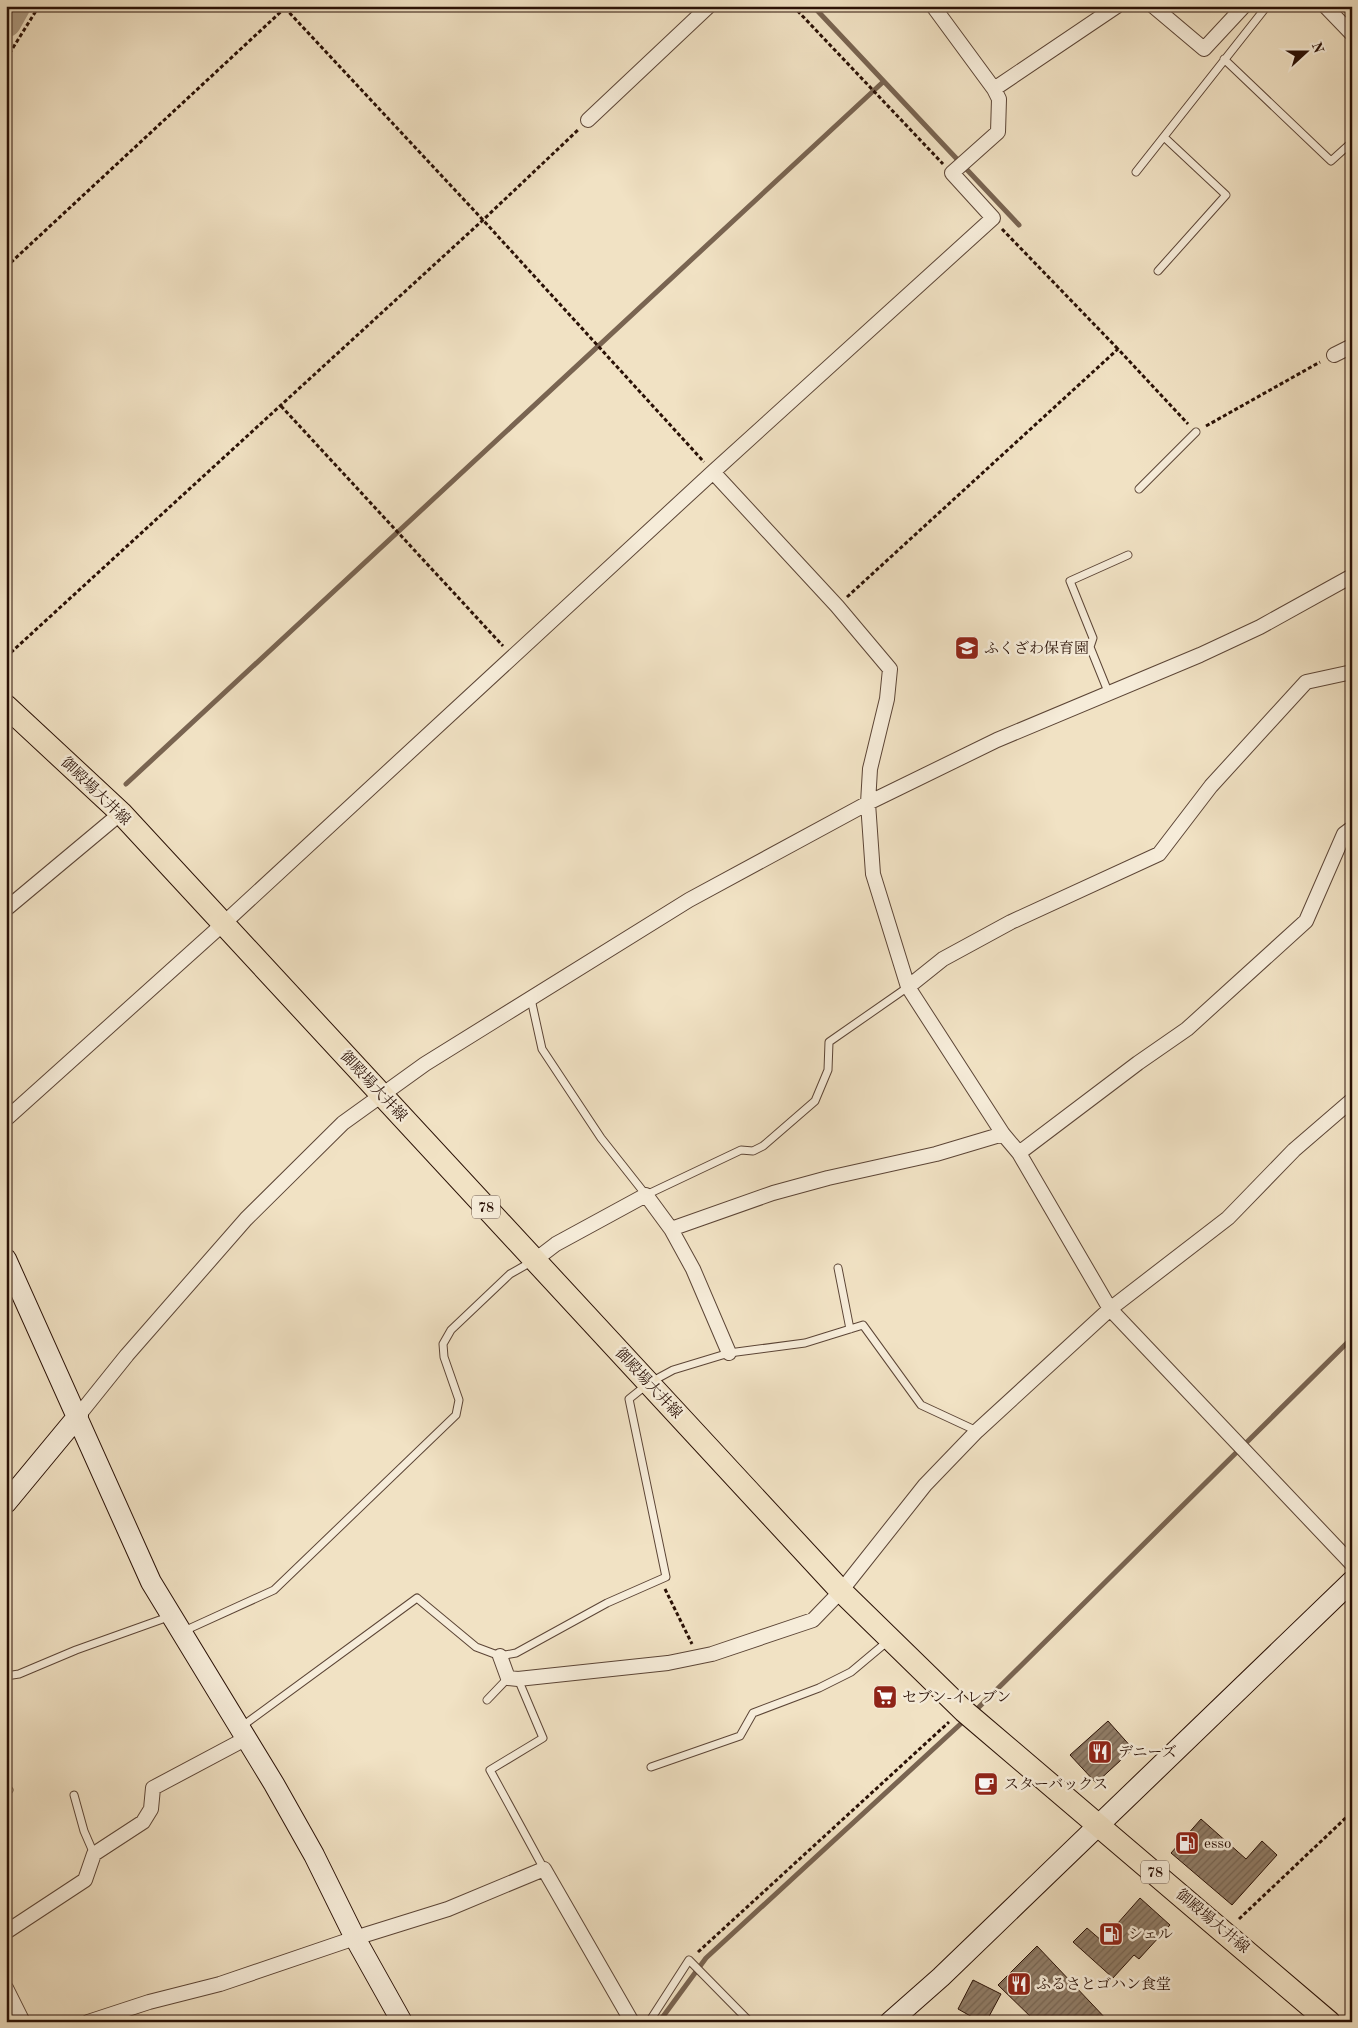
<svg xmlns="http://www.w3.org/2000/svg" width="1358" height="2028" font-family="'Old Standard TT','Noto Serif JP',serif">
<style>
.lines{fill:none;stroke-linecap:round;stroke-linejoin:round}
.stream{stroke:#796451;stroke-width:5}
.river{stroke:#ad9b83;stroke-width:31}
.building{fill:url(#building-hatch);stroke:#2a1106}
.lane-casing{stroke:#5c4536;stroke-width:9}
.street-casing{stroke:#5c4536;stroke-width:16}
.secondary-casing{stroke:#2a1106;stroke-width:22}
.primary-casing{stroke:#2a1106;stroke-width:24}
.path{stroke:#2a1106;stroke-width:3;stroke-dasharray:4 2.5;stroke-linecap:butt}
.lane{stroke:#f6ecd9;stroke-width:7}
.street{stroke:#f6ecd9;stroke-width:14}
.secondary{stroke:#f6ecd9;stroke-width:20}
.primary{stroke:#f1e2c4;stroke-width:22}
.labels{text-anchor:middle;stroke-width:5;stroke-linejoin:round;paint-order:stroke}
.shield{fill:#f6ecd9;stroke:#675345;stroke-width:1}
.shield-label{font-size:14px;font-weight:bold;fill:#2a1106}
.poi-label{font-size:15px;fill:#2a1106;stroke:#f6ecd9;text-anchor:start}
.street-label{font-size:15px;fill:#2a1106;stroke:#f6ecd9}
</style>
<defs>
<pattern id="building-hatch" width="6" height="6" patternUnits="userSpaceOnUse" patternTransform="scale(1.25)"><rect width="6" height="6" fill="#917e69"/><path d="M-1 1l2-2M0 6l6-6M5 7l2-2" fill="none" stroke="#776654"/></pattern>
</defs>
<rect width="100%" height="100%" fill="#f1e2c4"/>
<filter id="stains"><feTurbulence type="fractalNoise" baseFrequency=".004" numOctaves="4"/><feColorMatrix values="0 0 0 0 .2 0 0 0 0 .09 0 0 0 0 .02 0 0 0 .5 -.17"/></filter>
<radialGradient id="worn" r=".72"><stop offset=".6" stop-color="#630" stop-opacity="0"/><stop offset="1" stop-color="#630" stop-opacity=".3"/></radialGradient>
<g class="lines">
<!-- stream -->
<path class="stream" d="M813,6L1019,225
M126,784L883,82
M974,1712L1352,1338
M659,2022L706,1958L966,1719"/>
<!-- river -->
<path class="river" d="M6,22L15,6"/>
</g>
<!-- building -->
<path class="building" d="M1108,1721L1133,1749L1096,1783L1070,1755Z
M1201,1819L1246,1859L1262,1841L1277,1855L1232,1905L1171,1853Z
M1140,1898L1170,1925L1139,1959L1134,1955L1113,1978L1073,1942L1087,1928L1102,1941Z
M1037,1946L1109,2022H1036L998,1985Z
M973,1980L1001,1994L986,2022H981L958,2009Z"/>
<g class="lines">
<defs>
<path id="lane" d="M1224,59L1331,161L1352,142
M1136,172L1267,6
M1158,271L1226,195L1164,137
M1139,489L1196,432
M1109,694L1090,647L1093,638L1070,581L1128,555
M531,999L542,1049L601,1138L646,1195L741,1150L753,1151L763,1146L815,1101L828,1070L829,1042L908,987
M838,1268L850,1329
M184,1631L274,1590L456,1415L459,1400L444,1357L443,1344L451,1330L510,1274L533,1261
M6,1676L19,1674L76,1650L171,1616
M518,1679L543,1738L490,1770L544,1869
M487,1700L508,1678
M241,1727L417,1598L476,1647L500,1656L516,1653L607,1603L666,1577L629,1399L649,1383L673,1370L729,1353L805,1343L863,1325L921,1405L977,1431
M651,1767L740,1736L753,1713L819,1688L851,1672L888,1641
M6,1791L9,1790
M74,1795L84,1831L94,1854
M649,2022L689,1960L750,2022"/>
<path id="street" d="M933,6L994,89L1117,6
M1153,6L1204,49L1244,6
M1325,6L1352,34
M588,120L709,6
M1334,355L1352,346
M713,472L837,606L890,669L887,699L870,769L868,803L873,874L908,987L1003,1134L1019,1153L1110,1309L1352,1564
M6,909L121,813
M908,987L943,959L1011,922L1159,854L1211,786L1306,682L1352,672
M6,1119L223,924L713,472L993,218L952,173L998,132L999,99L994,89
M1019,1153L1138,1063L1187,1029L1306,921L1344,834L1352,828
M671,1229L773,1193L828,1178L936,1154L1003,1134
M535,1260L556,1244L646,1195L671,1229L693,1269L729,1353
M78,1416L127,1355L246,1219L343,1123L425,1064L689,900L868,803L997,740L1200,655L1260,627L1352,576
M500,1656L508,1678L518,1679L668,1663L712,1654L813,1620L841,1591L925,1485L977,1431L1110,1309L1228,1218L1294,1150L1352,1100
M6,1932L85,1880L94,1854L143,1822L151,1809L153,1788L247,1738
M6,1988L23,2022
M88,2022L149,2002L220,1984L355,1938L448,1909L544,1869L632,2022"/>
<path id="secondary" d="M6,1259L151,1582L274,1784L314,1855L355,1938L402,2022
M6,1503L78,1416
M890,2022L941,1977L1352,1581"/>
<path id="primary" d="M6,706L121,813L841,1591L964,1711L1329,2022"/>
</defs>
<!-- lane casing -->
<use href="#lane" class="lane-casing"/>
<!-- street casing -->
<use href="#street" class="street-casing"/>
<!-- secondary casing -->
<use href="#secondary" class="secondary-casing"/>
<!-- primary casing -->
<use href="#primary" class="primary-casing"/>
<!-- path -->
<path class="path" d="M793,6L943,164
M285,8L483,220L704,462
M6,59L39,6
M1002,229L1118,349
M6,267L287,6
M281,406L503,646
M1206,426L1320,362
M847,597L1118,349L1188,424
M6,657L483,220L579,129
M665,1589L692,1644
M1239,1919L1352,1812
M698,1952L949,1722"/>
<!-- lane -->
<use href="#lane" class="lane"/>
<!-- street -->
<use href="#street" class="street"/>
<!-- secondary -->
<use href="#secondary" class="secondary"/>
<!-- primary -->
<use href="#primary" class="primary"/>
</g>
<!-- icons -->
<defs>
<symbol id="school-square" viewBox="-11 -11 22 22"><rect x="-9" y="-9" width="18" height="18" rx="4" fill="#8f2418" stroke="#f6ecd9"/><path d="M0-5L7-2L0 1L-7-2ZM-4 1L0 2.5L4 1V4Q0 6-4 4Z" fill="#fff"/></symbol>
<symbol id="supermarket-square" viewBox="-11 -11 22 22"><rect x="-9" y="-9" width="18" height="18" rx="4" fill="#8f2418" stroke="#f6ecd9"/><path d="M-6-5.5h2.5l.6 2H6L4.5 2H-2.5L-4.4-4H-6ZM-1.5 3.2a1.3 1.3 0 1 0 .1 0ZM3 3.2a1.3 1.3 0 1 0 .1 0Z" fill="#fff"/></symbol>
<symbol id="restaurant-square" viewBox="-11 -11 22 22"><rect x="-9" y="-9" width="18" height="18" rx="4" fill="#8f2418" stroke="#f6ecd9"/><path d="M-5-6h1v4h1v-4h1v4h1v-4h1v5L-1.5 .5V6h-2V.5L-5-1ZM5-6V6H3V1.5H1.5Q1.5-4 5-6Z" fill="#fff"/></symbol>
<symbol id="cafe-square" viewBox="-11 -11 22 22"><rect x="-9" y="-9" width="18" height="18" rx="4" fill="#8f2418" stroke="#f6ecd9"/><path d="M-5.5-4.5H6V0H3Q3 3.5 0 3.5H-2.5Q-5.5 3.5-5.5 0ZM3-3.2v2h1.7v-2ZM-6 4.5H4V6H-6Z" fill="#fff"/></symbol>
<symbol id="fuel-square" viewBox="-11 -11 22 22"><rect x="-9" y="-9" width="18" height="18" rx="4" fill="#8f2418" stroke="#f6ecd9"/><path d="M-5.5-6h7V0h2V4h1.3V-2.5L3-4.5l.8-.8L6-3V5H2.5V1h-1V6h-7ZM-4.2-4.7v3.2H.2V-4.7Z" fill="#fff"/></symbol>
</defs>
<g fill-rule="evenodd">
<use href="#school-square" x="953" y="634" width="28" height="28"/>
<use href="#supermarket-square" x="871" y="1683" width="28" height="28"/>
<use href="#restaurant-square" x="1086" y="1738" width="28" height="28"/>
<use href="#cafe-square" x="972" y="1770" width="28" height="28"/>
<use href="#fuel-square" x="1173" y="1829" width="28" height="28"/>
<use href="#fuel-square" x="1097" y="1920" width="28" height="28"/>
<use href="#restaurant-square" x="1005" y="1970" width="28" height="28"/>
</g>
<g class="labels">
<!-- shield labels -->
<g class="shield">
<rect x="472" y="1195.5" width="28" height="23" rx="4"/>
<rect x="1141" y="1860.5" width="28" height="23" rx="4"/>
</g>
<g class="shield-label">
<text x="486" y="1212">78</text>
<text x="1155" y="1877">78</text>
</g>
<!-- poi labels -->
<g class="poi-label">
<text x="984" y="653">ふくざわ保育園</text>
<text x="902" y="1702">セブン-イレブン</text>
<text x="1118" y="1757">デニーズ</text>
<text x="1004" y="1789">スターバックス</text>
<text x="1204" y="1848">esso</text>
<text x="1128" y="1939">シェル</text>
<text x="1036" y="1989">ふるさとゴハン食堂</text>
</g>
<!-- street labels -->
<g class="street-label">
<text transform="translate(96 791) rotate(44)" y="5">御殿場大井線</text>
<text transform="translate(374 1086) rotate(47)" y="5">御殿場大井線</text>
<text transform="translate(649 1383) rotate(47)" y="5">御殿場大井線</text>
<text transform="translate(1213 1921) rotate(40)" y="5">御殿場大井線</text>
</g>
</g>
<!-- margin -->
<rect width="1358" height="2028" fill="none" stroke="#f1e2c4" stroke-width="25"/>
<rect x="8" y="8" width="1343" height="2013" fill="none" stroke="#2a1106" stroke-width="2.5"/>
<rect x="12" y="12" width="1333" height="2003" fill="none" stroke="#2a1106"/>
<!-- north arrow -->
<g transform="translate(1306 52) rotate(69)" stroke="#f6ecd9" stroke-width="4" paint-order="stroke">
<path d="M0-4L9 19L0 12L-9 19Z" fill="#2a1106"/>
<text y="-8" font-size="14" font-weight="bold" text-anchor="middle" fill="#2a1106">N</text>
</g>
<rect width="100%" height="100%" filter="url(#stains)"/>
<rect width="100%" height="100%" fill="url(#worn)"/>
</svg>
